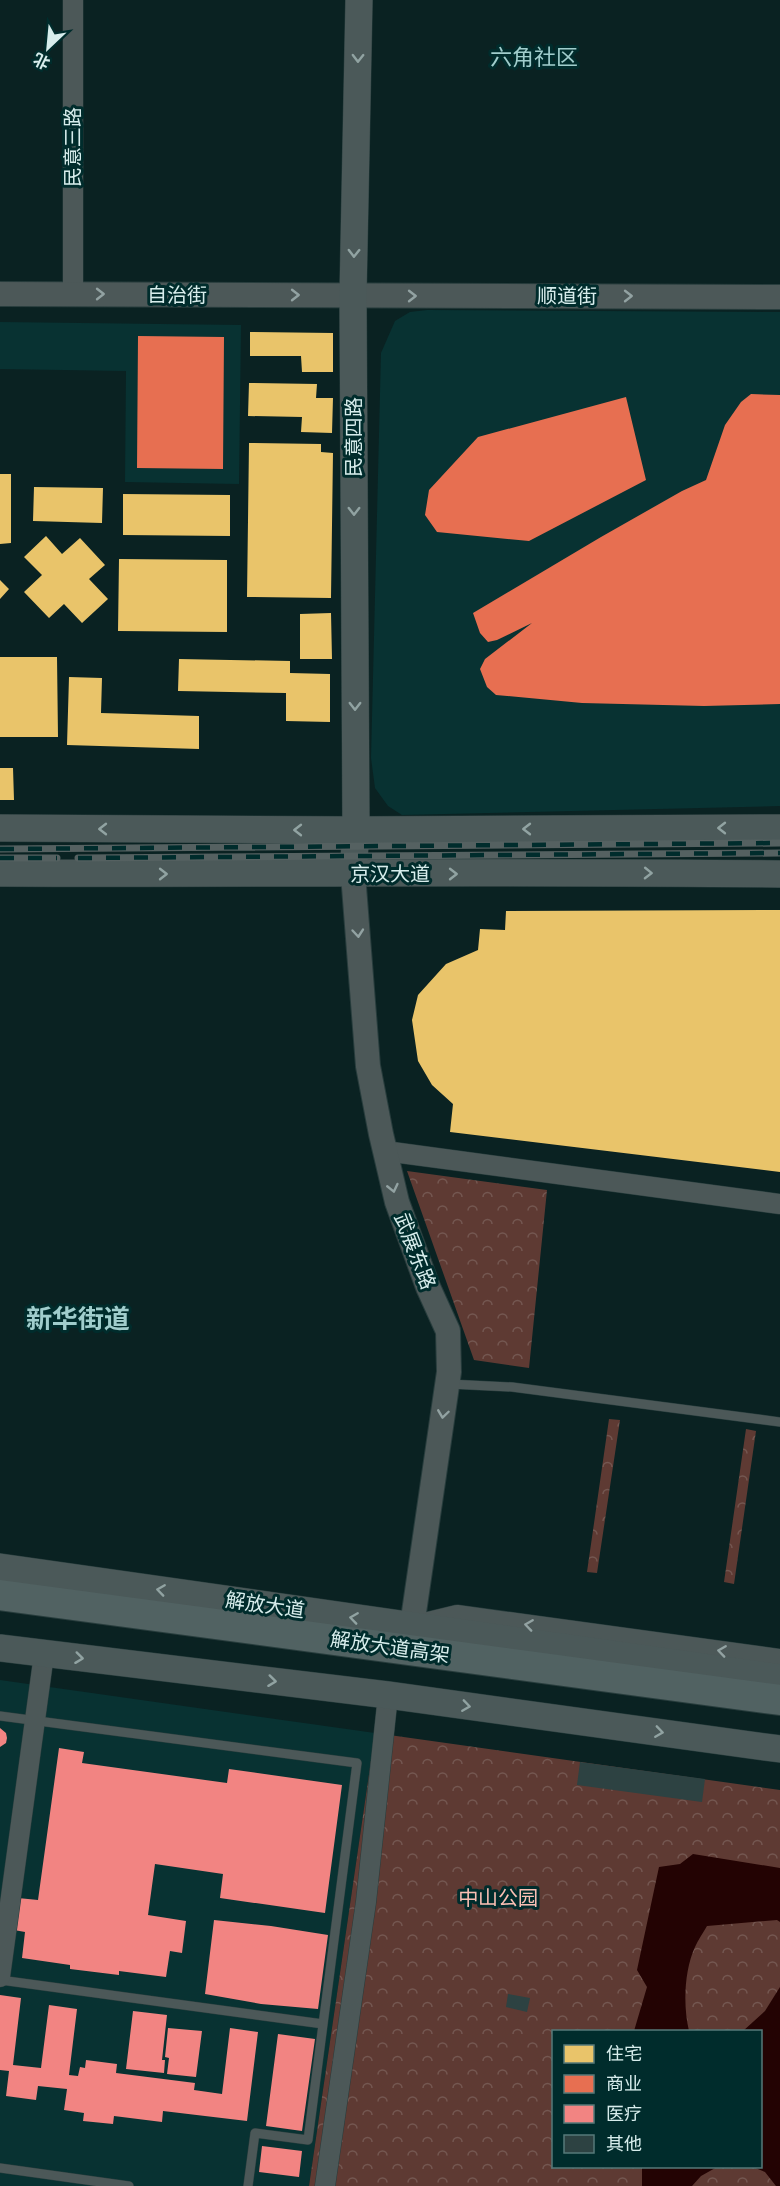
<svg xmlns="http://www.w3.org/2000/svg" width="780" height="2186" font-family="Cabin,'Noto Sans SC',sans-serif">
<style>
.built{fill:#083232}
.forest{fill:url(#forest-crowns);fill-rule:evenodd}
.water{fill:#230303}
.homes{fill:#e9c46a}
.shops{fill:#e76f51}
.health{fill:#f28482}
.building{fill:#2d4242}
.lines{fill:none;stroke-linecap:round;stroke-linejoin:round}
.service-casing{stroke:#283d3d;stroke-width:10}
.minor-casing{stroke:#283d3d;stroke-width:21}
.tertiary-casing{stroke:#283d3d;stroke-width:26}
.secondary-casing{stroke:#283d3d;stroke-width:28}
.primary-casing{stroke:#283d3d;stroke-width:32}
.service{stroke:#4c5858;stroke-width:9}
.minor{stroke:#4c5858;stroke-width:20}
.tertiary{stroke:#4c5858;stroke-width:24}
.secondary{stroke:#4b5959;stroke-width:27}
.primary{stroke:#516262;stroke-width:30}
.rail-casing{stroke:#556161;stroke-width:7}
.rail{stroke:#002c2c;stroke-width:4.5;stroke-dasharray:14;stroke-linecap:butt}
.oneway{stroke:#91a3a2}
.oneway2{stroke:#92a2a2}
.labels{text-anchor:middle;stroke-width:6;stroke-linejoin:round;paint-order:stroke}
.street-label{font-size:20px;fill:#d7edec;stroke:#002c2c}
.park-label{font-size:20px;fill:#fabfb3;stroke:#002c2c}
.quarter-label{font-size:22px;fill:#a0cdcc;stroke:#002c2c}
.district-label{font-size:26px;font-weight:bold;fill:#a0cdcc;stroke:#002c2c}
</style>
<defs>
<pattern id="forest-crowns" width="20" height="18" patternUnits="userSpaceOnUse" patternTransform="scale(1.5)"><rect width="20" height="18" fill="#5e3a33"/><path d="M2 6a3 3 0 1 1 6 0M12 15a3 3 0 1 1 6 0" fill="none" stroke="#745751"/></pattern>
</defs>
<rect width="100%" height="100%" fill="#0a2222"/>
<!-- built -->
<path class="built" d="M427,310L780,312V806L402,815L388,806L375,788L371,758L381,353L395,321L410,312Z
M0,322L241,325L239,484L125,482L126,371L0,369Z
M0,1680L375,1733L309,2186H0Z"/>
<!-- forest -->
<path class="forest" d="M407,1171L547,1190L529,1368L474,1360Z
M609,1419L620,1420L597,1573L587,1572Z
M746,1429L756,1431L734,1584L724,1582Z
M375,1733L780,1790V2186H309ZM554,2032H760V2166H554Z"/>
<!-- water -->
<path class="water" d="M693,1854L780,1868V1922L777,1920L707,1926C703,1933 698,1940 695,1947C684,1971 683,2006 689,2031H634L647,1987L637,1970L659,1867L680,1864Z
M780,1987V2186H776L765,2172L753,2167L760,2166V2032L743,2031L765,2011Z
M642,2167V2166L717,2167L701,2176L692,2186H642Z"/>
<!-- homes -->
<path class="homes" d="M250,332L333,333V372H302L301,356H250Z
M249,383L317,384L316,398H333L332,433L301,432L302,417L248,416Z
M249,443L321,444V452L333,453L331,598L247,597Z
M0,474H11V543L0,544Z
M34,487L103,488L102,523L33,521Z
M123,494L230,495V536L123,535Z
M46,536L62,554L80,538L105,565L89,579L108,599L82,623L64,604L49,618L24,592L42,575L24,557Z
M119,559L227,560V632L118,631Z
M0,580L9,589L0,599Z
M331,613L332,659H300V614Z
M0,657H57L58,737H0Z
M179,659L290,661V673L330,674V722L286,721V693L178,691Z
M69,677L102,678L101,713L199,716V749L67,745Z
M0,768H13L14,800H0Z
M780,910V1172L450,1132L453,1104L432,1085L418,1061L412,1020L418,995L446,964L478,950L480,929L505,930L506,911Z"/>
<!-- shops -->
<path class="shops" d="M138,336L224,337L223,469L137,468Z
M751,394L780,395V704L704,706L582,703L496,695L487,687L480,669L485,659L532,623L497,640L488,642L480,633L473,613L601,537L682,491L706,480L725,425L741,402Z
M626,397L646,480L529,541L437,532L425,515L429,490L478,437Z"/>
<!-- health -->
<path class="health" d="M0,1728L6,1733L7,1738L6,1743L0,1747Z
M59,1748L84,1752L82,1763L227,1783L229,1769L342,1785L325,1913L220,1898L223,1874L155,1864L148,1915L186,1921L182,1953L170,1951L166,1977L119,1971V1975L70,1969V1965L22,1958L25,1932L14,1930L18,1898L38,1900Z
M214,1920L271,1926L328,1935L318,2009L261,2004L205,1994Z
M0,1995L21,1998L13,2065L41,2068L49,2005L77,2009L69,2075L78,2076L80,2067L85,2068L86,2060L117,2064L116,2073L195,2083L194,2090L222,2094L230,2028L258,2032L247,2121L163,2111L162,2122L114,2116L113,2124L83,2121L84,2113L64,2110L67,2089L38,2086L36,2100L6,2096L9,2071L0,2070Z
M133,2011L167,2015L162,2060H165L164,2073L126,2069Z
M168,2028L202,2031L196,2077L167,2074L169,2058L165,2057Z
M278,2034L315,2039L302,2131L266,2126Z
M262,2146L302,2151L299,2177L259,2172Z"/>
<!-- building -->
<path class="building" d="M580,1762L705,1779L702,1802L577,1785Z
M508,1994L530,1998L527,2012L506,2007Z"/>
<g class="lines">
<defs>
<path id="service" d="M449,1384L512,1387L780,1422
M0,1716L357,1763L308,2140L255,2133L248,2186
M0,1980L323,2024
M0,2168L129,2186"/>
<path id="minor" d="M73,294V0
M385,1151L780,1204
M424,1623L457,1615L780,1659
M0,1977L44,1654
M325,2186L366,1902L388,1695"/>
<path id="tertiary" d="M0,294L780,297
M353,874L368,1066L381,1134L397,1202L428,1287L448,1331L449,1372L412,1626"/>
<path id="secondary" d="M0,828L356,830L780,828
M0,873C260,874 520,871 780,874
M353,874L356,830L353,295L359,0
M0,1567L780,1678
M0,1648L388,1695L780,1749"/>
<path id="primary" d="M0,1595L780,1700"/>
</defs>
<!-- service casing -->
<use href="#service" class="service-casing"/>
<!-- minor casing -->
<use href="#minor" class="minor-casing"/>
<!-- tertiary casing -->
<use href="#tertiary" class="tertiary-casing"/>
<!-- secondary casing -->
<use href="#secondary" class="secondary-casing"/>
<!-- primary casing -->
<use href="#primary" class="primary-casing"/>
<!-- service -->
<use href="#service" class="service"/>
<!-- minor -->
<use href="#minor" class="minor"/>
<!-- tertiary -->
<use href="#tertiary" class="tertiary"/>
<!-- secondary -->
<use href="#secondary" class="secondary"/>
<!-- primary -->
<use href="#primary" class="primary"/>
<defs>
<path id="rail" d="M0,849L780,843
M0,858H57
M78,858L780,853"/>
</defs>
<!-- rail casing -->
<use href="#rail" class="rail-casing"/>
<!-- rail -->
<use href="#rail" class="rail"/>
</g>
<!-- one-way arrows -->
<defs><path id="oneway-chevron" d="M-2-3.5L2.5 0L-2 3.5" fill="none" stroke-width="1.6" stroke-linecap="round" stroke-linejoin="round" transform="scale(1.5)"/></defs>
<g class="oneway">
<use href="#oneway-chevron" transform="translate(358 58) rotate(91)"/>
<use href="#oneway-chevron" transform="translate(354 253) rotate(91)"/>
<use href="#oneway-chevron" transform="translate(354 511) rotate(90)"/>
<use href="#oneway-chevron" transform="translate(355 706) rotate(90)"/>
<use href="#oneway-chevron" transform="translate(722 828) rotate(180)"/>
<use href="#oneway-chevron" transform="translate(103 829) rotate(-180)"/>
<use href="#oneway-chevron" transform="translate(527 829) rotate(180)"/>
<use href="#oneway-chevron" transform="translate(298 830) rotate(-180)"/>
<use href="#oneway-chevron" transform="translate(648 873) rotate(1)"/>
<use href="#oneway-chevron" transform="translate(163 874)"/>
<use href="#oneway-chevron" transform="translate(453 874)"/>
<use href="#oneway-chevron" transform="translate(161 1590) rotate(-172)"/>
<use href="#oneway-chevron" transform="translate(354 1618) rotate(-172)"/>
<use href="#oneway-chevron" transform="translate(79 1658) rotate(7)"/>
<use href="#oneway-chevron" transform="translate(272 1681) rotate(7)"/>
<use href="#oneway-chevron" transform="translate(466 1706) rotate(8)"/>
<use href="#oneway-chevron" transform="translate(659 1732) rotate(8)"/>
</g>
<g class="oneway2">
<use href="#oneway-chevron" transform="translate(100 294)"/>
<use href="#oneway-chevron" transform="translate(295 295)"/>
<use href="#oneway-chevron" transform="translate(412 296)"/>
<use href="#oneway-chevron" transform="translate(628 296)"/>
<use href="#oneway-chevron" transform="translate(358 933) rotate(85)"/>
<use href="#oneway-chevron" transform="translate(393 1188) rotate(77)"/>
<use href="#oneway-chevron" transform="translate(443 1414) rotate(98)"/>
<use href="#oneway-chevron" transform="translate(529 1625) rotate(-172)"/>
<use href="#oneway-chevron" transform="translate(722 1651) rotate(-172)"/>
</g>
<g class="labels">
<!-- street labels -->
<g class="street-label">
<text transform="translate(73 147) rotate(-90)" y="7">民意三路</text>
<text x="177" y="302">自治街</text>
<text x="567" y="303">顺道街</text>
<text transform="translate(354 437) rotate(-90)" y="7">民意四路</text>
<text x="390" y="881">京汉大道</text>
<text transform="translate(415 1251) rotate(69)" y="7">武展东路</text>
<text transform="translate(265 1605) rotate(8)" y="7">解放大道</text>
<text transform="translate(390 1647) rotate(8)" y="7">解放大道高架</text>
</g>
<!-- park labels -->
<g class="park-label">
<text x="498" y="1905">中山公园</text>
</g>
<!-- quarter labels -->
<g class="quarter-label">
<text x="534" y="65">六角社区</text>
</g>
<!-- district labels -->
<g class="district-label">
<text x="78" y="1328">新华街道</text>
</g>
</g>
<!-- legend -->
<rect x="552" y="2030" width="210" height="138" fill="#002c2c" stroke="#567979" stroke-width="1.5"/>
<rect x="564" y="2045" width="30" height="18" fill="#e9c46a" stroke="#567979" stroke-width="1.5"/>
<text x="606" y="2060" font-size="18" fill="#d7edec">住宅</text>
<rect x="564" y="2075" width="30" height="18" fill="#e76f51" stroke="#567979" stroke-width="1.5"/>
<text x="606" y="2090" font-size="18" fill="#d7edec">商业</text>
<rect x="564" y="2105" width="30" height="18" fill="#f28482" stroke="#567979" stroke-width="1.5"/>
<text x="606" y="2120" font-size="18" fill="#d7edec">医疗</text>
<rect x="564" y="2135" width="30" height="18" fill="#2d4242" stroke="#567979" stroke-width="1.5"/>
<text x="606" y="2150" font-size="18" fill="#d7edec">其他</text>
<!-- north arrow -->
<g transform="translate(48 48) rotate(206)" stroke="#002c2c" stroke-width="4.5" paint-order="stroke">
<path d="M0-4.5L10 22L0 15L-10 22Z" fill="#d7edec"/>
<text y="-9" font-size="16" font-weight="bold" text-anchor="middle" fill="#d7edec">北</text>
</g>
</svg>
